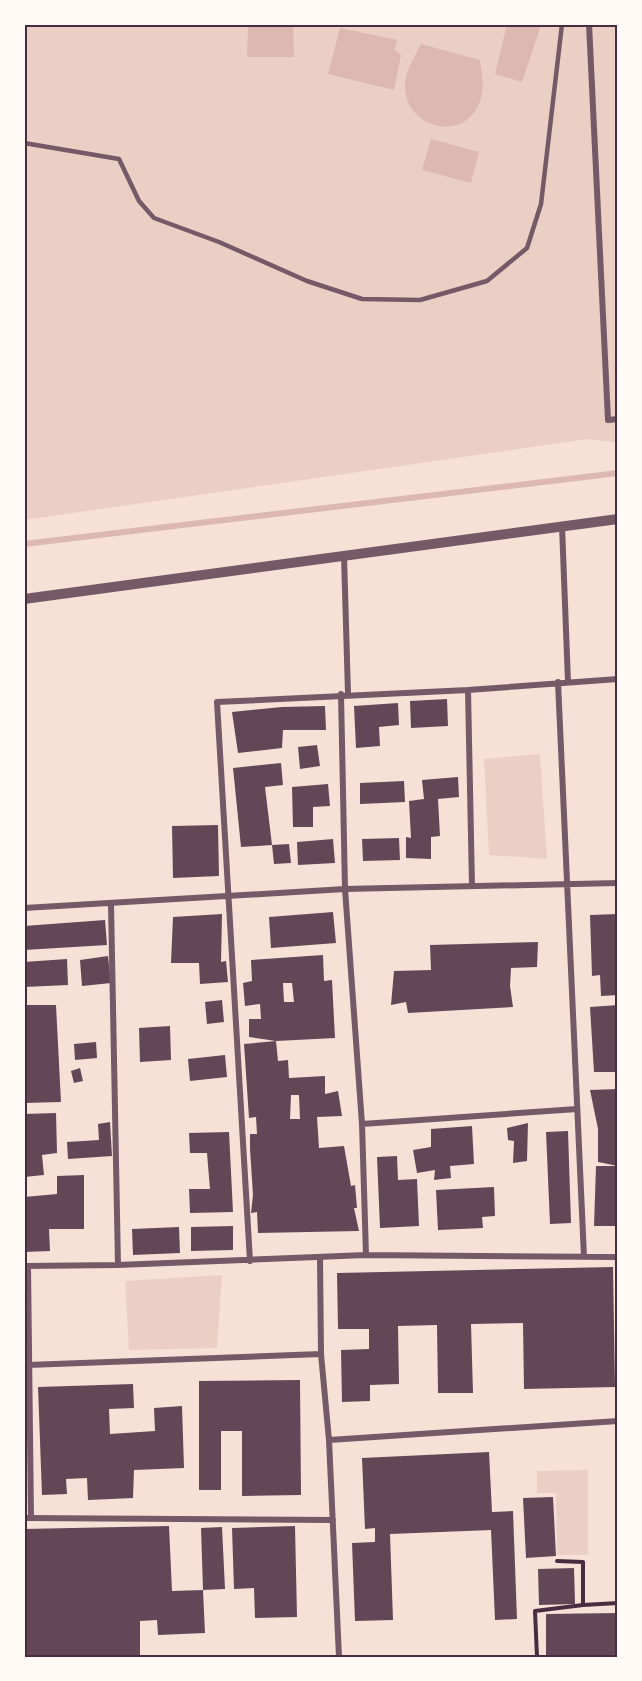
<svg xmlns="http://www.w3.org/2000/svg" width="642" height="1681" font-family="'Archivo Narrow',sans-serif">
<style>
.green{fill:#ebcfc5}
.water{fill:#dcb8b0}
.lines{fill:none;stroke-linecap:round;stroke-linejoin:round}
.stream{stroke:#dcb8b0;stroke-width:6}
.building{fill:#644757;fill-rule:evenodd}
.path{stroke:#4a2c40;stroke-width:4}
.service{stroke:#755966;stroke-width:4.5}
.minor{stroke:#755966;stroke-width:6}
.tertiary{stroke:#755966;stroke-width:10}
.neatline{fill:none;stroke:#4a2c40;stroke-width:2}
</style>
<rect width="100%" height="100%" fill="#f7e1d7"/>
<!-- green -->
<path class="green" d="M24,24H618V443L588,439L24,520Z
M540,754L547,859L489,855L484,759Z
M222,1275L217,1348L129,1350L125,1281Z
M588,1470V1555H557L556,1493H537V1471Z"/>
<!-- water -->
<path class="water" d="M248,24H293L294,57H247Z
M507,24L541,25L522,82L495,74Z
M340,28L397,40L395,50L401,55L394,90L328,74Z
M421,44L480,60C482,73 485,89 480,101C465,145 402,128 405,83C406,70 415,56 421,44Z
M431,139L479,152L471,183L422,170Z"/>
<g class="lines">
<!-- stream -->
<path class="stream" d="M24,544L618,473"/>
</g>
<!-- building -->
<path class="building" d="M447,699L448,726L411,728L410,701Z
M398,703L399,725L379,727L380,746L356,748L354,706Z
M325,706L326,730H283L282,748L238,753L232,712L282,707Z
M317,745L320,766L300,769L298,747Z
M281,763L283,785L265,787L272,845L289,844L291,863L274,864L272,845L241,847L233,768Z
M458,777L459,797L438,799L440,836L431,837V859L406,858V837L411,838L409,801L424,799L422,780Z
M404,781L405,802L360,804V783Z
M328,784L330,806L313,807V827H293L292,787Z
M218,825L219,876L173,878L172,826Z
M399,838L400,860L363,861L362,839Z
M333,839L335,863L298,865L297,842Z
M333,912L336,943L271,948L269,917Z
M222,914L221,962L226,961L228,982L200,984L199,963H171L173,917Z
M618,914V995L601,996L600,975L592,976L590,915Z
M105,920L107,945L24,950V926Z
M538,942L537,967L511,968L510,986L513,1007L408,1013L406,1002L391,1005L394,971L431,970L430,945Z
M323,955L324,981L332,980L335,1038L276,1041L249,1037V1019H261L260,1004L245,1006L243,983L252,981L251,960ZM283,983H292L294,1002H284Z
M108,956L111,983L82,986L80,960Z
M67,959L68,985L24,987V962Z
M222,1000L224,1022L207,1024L205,1002Z
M24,1005H56L61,1102L24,1103Z
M618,1005V1072H594L590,1007Z
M170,1026L171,1060L140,1062L139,1028Z
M276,1041L278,1061L288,1060L289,1078L325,1076V1094L338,1091L342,1116L317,1117L319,1148L344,1146L351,1186L355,1185L357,1208H354L359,1231L258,1233L257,1212L251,1213L253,1195L250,1149V1134H257L256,1117L249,1118L244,1044ZM291,1095H299L300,1119H290Z
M96,1042L97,1058L75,1060L74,1044Z
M225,1055L227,1077L190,1081L188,1059Z
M80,1068L83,1081L74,1083L71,1071Z
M618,1089V1166L598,1162V1129L590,1090Z
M56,1113L57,1153L42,1155L44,1175L24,1177V1114Z
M110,1122L112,1156L68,1159L67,1142L99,1140L98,1124Z
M528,1123L527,1161L513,1163L514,1141L508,1140L507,1128Z
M472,1126L474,1164L450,1166L451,1178L434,1180L435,1170L417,1173L413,1150L431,1147V1129Z
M568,1131L571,1223L550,1224L546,1132Z
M229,1132L233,1212L190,1213L189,1189H210L207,1153H190L189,1133Z
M397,1156L398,1180L417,1179L419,1226L380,1228L377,1157Z
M596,1166H618V1226H594Z
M84,1175V1229H49L50,1251L24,1252V1197L57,1194V1176Z
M494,1187L495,1216L482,1217L483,1228L438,1230L436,1190Z
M233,1226V1250L191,1251V1227Z
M179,1227L180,1253L133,1255L132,1229Z
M613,1267L615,1387L524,1389L523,1323L471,1324L473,1393H438L437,1325L398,1326L399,1384L370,1385V1401L342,1402L341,1350L369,1349V1329H338L337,1273Z
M300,1380L301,1495L242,1496V1431H221V1490H199V1381Z
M133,1384L134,1408L109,1409L110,1434L155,1431L154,1408L182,1406L184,1468L134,1470L133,1498L88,1500L87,1478L66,1479L67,1494L42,1495L38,1387Z
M489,1452L492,1512L513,1511L517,1619L495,1620L491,1530L390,1534L393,1620L355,1621L352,1543L375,1542V1528L365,1529L362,1458Z
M553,1497L556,1556L526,1558L523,1498Z
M169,1526L172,1591L203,1590L205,1633L158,1635L157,1620L140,1621V1657H24V1529Z
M295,1526L297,1617L255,1618L254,1588L234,1589L232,1528Z
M222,1527L225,1589L203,1590L201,1528Z
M574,1568L575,1604L539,1605L538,1569Z
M618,1613V1655L546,1656V1614Z"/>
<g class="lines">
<!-- path -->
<path class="path" d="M557,1561L583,1562V1605L618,1603
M537,1657L535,1611L583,1605"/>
<!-- service -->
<path class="service" d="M24,143L119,159L139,201L154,218L219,242L307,281L362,299L420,300L487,281L527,248L541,204L562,24"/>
<!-- minor -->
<path class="minor" d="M589,24L608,420L618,419
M562,526L568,682
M344,556L348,694
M558,682L584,1257
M468,690L472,886
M341,694L345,889L362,1124L366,1255
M111,904L118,1265
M24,908L345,889L618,883
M362,1124L577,1109
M320,1257L321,1354L329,1440L339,1657
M250,1261L217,702L468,690L618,679
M24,1266L118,1265L366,1255L618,1257
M28,1266L31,1517
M28,1365L321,1354
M329,1440L618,1421
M24,1518L333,1520"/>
<!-- tertiary -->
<path class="tertiary" d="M24,599L618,519"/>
</g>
<!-- border -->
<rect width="642" height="1681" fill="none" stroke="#fffaf5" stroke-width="51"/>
<rect x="26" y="26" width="590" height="1630" class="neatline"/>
</svg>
